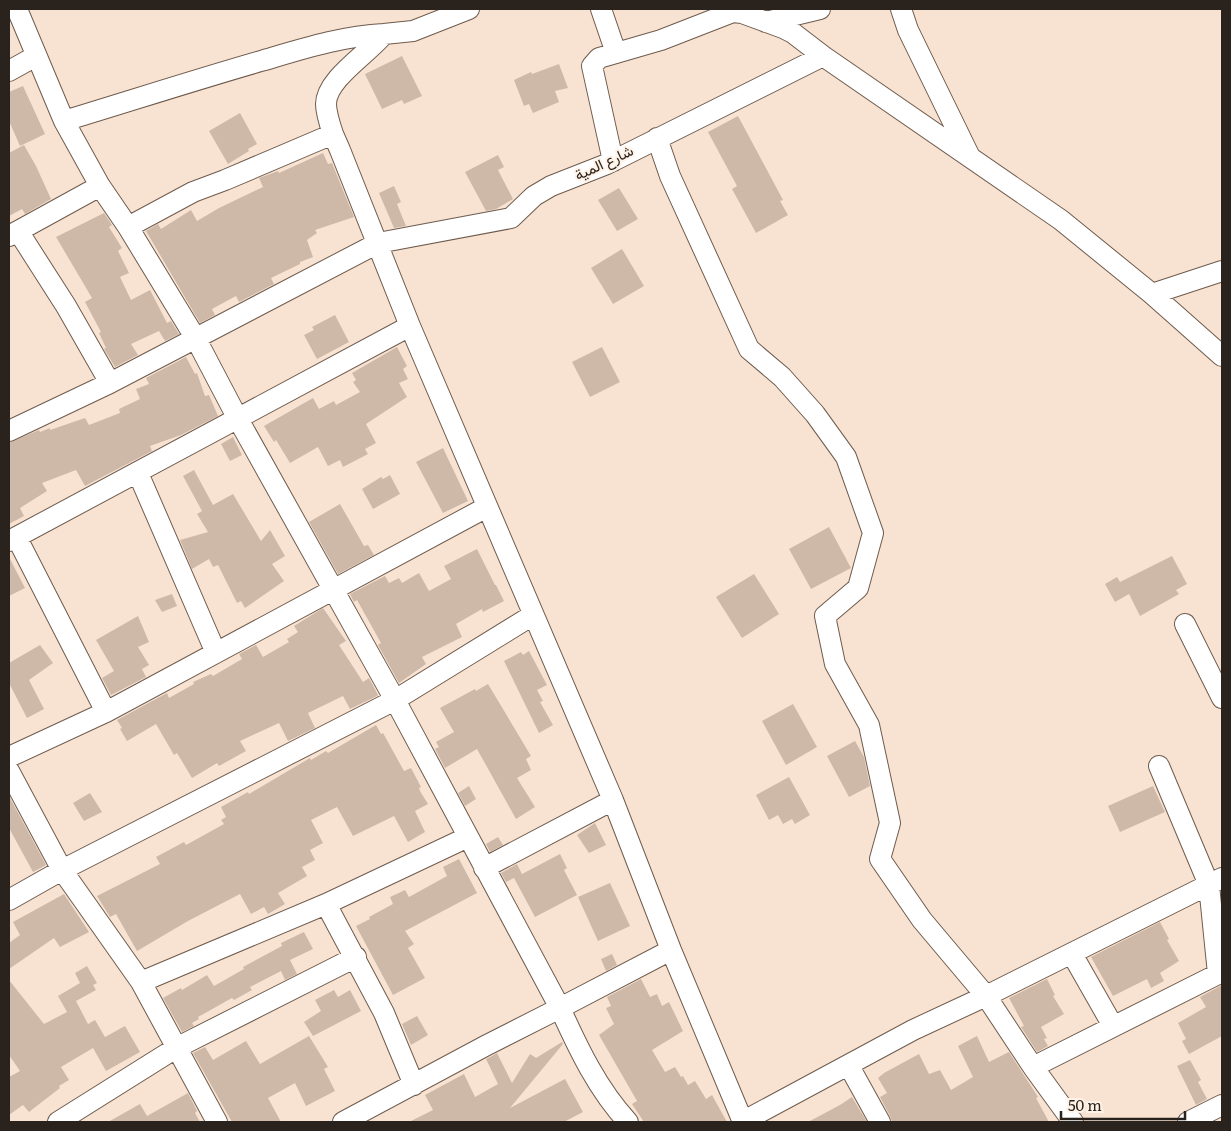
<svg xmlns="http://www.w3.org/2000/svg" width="1231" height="1131" font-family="Literata,Vazirmatn,serif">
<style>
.building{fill:#ceb9a9}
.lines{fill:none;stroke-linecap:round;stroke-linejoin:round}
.minor-casing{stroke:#6e5b4d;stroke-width:22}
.minor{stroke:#fff;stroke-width:20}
.labels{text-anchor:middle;stroke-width:4;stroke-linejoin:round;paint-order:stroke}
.street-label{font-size:15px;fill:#2a221c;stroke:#fff2e7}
</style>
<rect width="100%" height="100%" fill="#f8e3d2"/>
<!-- building -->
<path class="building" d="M402,56L422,96L404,104L402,100L382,109L365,74Z
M559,64L568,88L555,91L559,102L533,113L529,104L524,106L514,80L531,72L532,74Z
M23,86L45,134L20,146L9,121V92Z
M240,113L257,144L248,149L249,151L228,164L209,131Z
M738,116L783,200L780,201L788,215L756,233L732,189L737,186L708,132Z
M24,145L36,166L51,199L25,214L22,209L9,216V153Z
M323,153L328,164L332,163L336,173L354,217L315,230L317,233L307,240L313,257L300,262V264L271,278L274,284L239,302L236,296L212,309L215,315L200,323L146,231L158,224L161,229L191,210L197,221L219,208L263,187L259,178L278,171L279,173Z
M498,155L504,167L498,170L513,199L496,209L486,211L465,172Z
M394,186L401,202L397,204L406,226L394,228L379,193Z
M619,188L638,219L617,231L598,200Z
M104,213L112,225L109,227L122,248L118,251L129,273L120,277L131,300L150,290L167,323L171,321L179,334L165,341L159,331L131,344L138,355L115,367L104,349L106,348L99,333L101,332L85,302L92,298L56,237Z
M622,249L644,286L613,304L591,268Z
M335,315L349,342L317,359L304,335L314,330L312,327Z
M397,347L407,366L403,369L408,379L399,383L407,397L366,424L376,443L365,449L368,454L343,467L340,460L328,466L318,447L290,463L276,440L274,442L264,426L313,398L319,409L334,401L336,405L360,392L353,382L356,380L352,373Z
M602,347L620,382L590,397L572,362Z
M186,357L195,374L197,373L205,396L209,395L218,416L181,435L150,446L152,451L85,486L76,470L42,483L47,491L20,508L24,516L9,524V443L39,430L40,432L50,428V430L85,418L89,425L120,413L119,409L140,399L136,389L149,384L146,378Z
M233,437L242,455L230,461L221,444Z
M443,448L468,501L443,513L416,462Z
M194,470L213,505L233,494L261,541L270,530L285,556L272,564L284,581L245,608L241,601L237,603L218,565L213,567L209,559L192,569L180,540L208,532L197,514L202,511L183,476Z
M390,475L400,494L373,509L362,489L381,477L383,479Z
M340,504L364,546L368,545L374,555L338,574L309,522Z
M829,527L851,568L811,589L789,549Z
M477,549L495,585H496L504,601L483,612L482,609L456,624L462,637L422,657L426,664L399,683L378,645L381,643L357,600L354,602L350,594L385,576L389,583L399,578L402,583L419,573L429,591L451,579L444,566Z
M1172,556L1187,584L1176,590L1179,594L1140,616L1129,594L1115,602L1105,584L1117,577L1120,582Z
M9,557L25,588L9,596Z
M754,574L779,614L742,638L716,597Z
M172,594L177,606L162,612L155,600Z
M323,608L346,641L339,645L363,682L369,678L378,695L377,696L350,709L343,696L308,713L315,728L288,741L279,723L240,741L246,751L219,766L217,763L192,778L177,753L174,755L156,724L127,741L120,729L122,728L117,720L167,693L169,698L194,684L193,682L211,674L213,676L242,659L239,654L256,645L263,657L289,642L287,639L298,632L294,626Z
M138,616L149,642L138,647L149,665L142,669L146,677L111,695L102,678L114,671L96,640Z
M40,645L53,663L29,680L44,709L27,718L9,683V663Z
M529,651L547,685L537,690L543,701L540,702L553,725L539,733L504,661L521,652L523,655Z
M488,684L531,756L526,759L531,770L517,778L535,807L516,819L477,749L445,768L435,749L439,747L436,742L454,732L440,708L475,689L476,691Z
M793,704L817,747L786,765L762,721Z
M376,725L381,734L383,733L404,771L411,768L421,787L419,788L420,791L428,804L415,811L425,832L408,842L394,816L353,836L337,807L311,820L323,843L310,850L315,860L302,867L307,876L278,893L285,904L268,914L264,907L251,914L240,894L188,921L137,951L116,914L110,917L97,896L160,864L156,857L184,842L186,845L224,824L221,820L226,817L221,807L248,792L249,794L310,758L311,760L326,751L328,753Z
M855,741L864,757L870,786L849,797L827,756Z
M789,777L810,815L795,824L792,819L783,824L778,815L769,820L756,795Z
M469,786L476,799L465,806L458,793Z
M1153,786L1165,812L1120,832L1108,806Z
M90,793L102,812L84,821L73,803Z
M9,796L46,865L33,872L9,828Z
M595,823L606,845L589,853L577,835Z
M498,837L503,845L490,852L486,844Z
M560,854L567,868L564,870L577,895L535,917L514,878L506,882L501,873L517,864L522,874Z
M459,859L477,893L405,931L414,944L408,948L425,978L393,995L356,926L370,919L369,917L393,904L390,897L405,890L409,897L447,876L443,867Z
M610,883L630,926L598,941L578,897Z
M64,894L89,932L60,947L54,938L9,969V943L20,935L13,922Z
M1160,922L1169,939L1167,940L1179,961L1160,973L1164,981L1151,988L1147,979L1113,996L1091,957Z
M304,932L313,949L290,960L297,974L285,980L281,971L250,987L252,990L234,1000L232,998L198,1017L199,1019L192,1023L194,1026L182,1032L163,998L181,988L182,990L207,975L214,986L244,969L243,967L282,946L281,943Z
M612,954L617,965L606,971L601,959Z
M87,966L97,983L93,985L96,990L76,1001L88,1024L95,1020L105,1037L125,1026L140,1052L106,1071L93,1048L61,1067L69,1080L59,1086L60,1088L29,1112L23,1105L9,1115V1077L20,1071L9,1055V980L44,1024L67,1012L58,996L80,983L75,973Z
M641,979L650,997L657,994L662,1006L669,1002L683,1031L652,1050L665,1072L675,1067L681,1077L683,1076L688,1085L695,1081L706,1099L712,1095L727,1122H644L632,1104L637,1101L599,1035L614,1024L606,1008L611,1006L607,997Z
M1047,979L1055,995L1053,996L1064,1014L1041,1027L1047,1038L1044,1039L1048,1046L1037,1052L1021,1027L1024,1026L1009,998Z
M1222,985V1036L1189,1054L1182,1041L1186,1039L1178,1023L1206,1007L1200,997Z
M334,990L338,997L350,990L361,1011L313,1036L304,1022L321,1011L315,1000Z
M417,1016L428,1035L411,1045L402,1024Z
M309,1036L328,1067L324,1069L335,1091L306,1106L295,1083L268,1098L281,1122H232L193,1053L205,1047L213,1060L246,1041L260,1064Z
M977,1036L989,1062L1009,1052L1038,1097L1036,1098L1049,1122H892L890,1116L880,1097L887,1093L878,1078L884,1073L919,1054L929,1074L940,1070L951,1090L973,1077L958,1046Z
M562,1042L563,1044L510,1108L565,1079L583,1112L564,1122H409L433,1110L425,1095L464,1074L475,1097L498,1084L486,1059L492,1056L497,1053L512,1083L530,1054L536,1058Z
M1190,1060L1201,1080L1198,1082L1207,1099L1196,1105L1177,1066Z
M188,1093L197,1111L195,1113L200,1122H108L140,1104L147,1116Z
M852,1097L867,1122H808L840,1105Z"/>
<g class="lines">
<defs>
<path id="minor" d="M17,9L64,121L100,186L128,227L196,339L238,419L395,700L560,1008C578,1048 598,1090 628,1122
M601,9L616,53
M730,9L733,12L742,13L783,28L793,33L823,56L1061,220L1152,294L1222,356
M901,9L908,30L969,155
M766,22L820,9
M9,71L36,56
M64,121C130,101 195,80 261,61C302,49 342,36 384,34
M333,134L340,150L410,326L613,800L671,950L743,1122
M657,138L670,176L749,349L782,377L815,414L846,457L873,533L858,588L825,616L835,664L869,725L890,823L880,859L922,920L986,996L1033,1067L1073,1122
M613,161L592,66L599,58L661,40L733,12
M128,227L193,192L225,180L333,134C330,125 326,113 326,104C326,79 369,53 384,34L413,31L469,9
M18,231L66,306L110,383
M9,236L100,186
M1152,294L1222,271
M9,431L110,383L378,243L511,218L534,196L551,186L607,164L823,56
M138,473L216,653
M17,538L106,712
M9,541L410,326
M1185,624L1222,698
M9,757L106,712L487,507
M1159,766L1209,885L1218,974
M9,771L62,870L141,982L217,1122
M484,868L613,800
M9,900L62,870L395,700L533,615
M326,904L384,1013L414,1085
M1072,954L1113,1026
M141,982L326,904L468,837
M849,1066L880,1122
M1033,1067L1222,972
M58,1122L176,1048L356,957
M343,1122L487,1045L560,1008L671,950
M742,1122L913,1030L986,996L1222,878
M1188,1122L1222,1105"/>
</defs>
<!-- minor casing -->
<use href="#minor" class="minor-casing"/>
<!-- minor -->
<use href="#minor" class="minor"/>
</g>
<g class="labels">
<!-- street labels -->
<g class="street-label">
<text transform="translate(604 163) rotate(-25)" y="5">شارع المية</text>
</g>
</g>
<!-- border -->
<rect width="1231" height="1131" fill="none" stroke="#2a221c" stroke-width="20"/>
<!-- scale -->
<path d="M1061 1111v8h124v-8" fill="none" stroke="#2a221c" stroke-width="2.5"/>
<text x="1068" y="1111" font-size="15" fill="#2a221c" stroke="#fff2e7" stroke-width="4" paint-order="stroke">50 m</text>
</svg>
